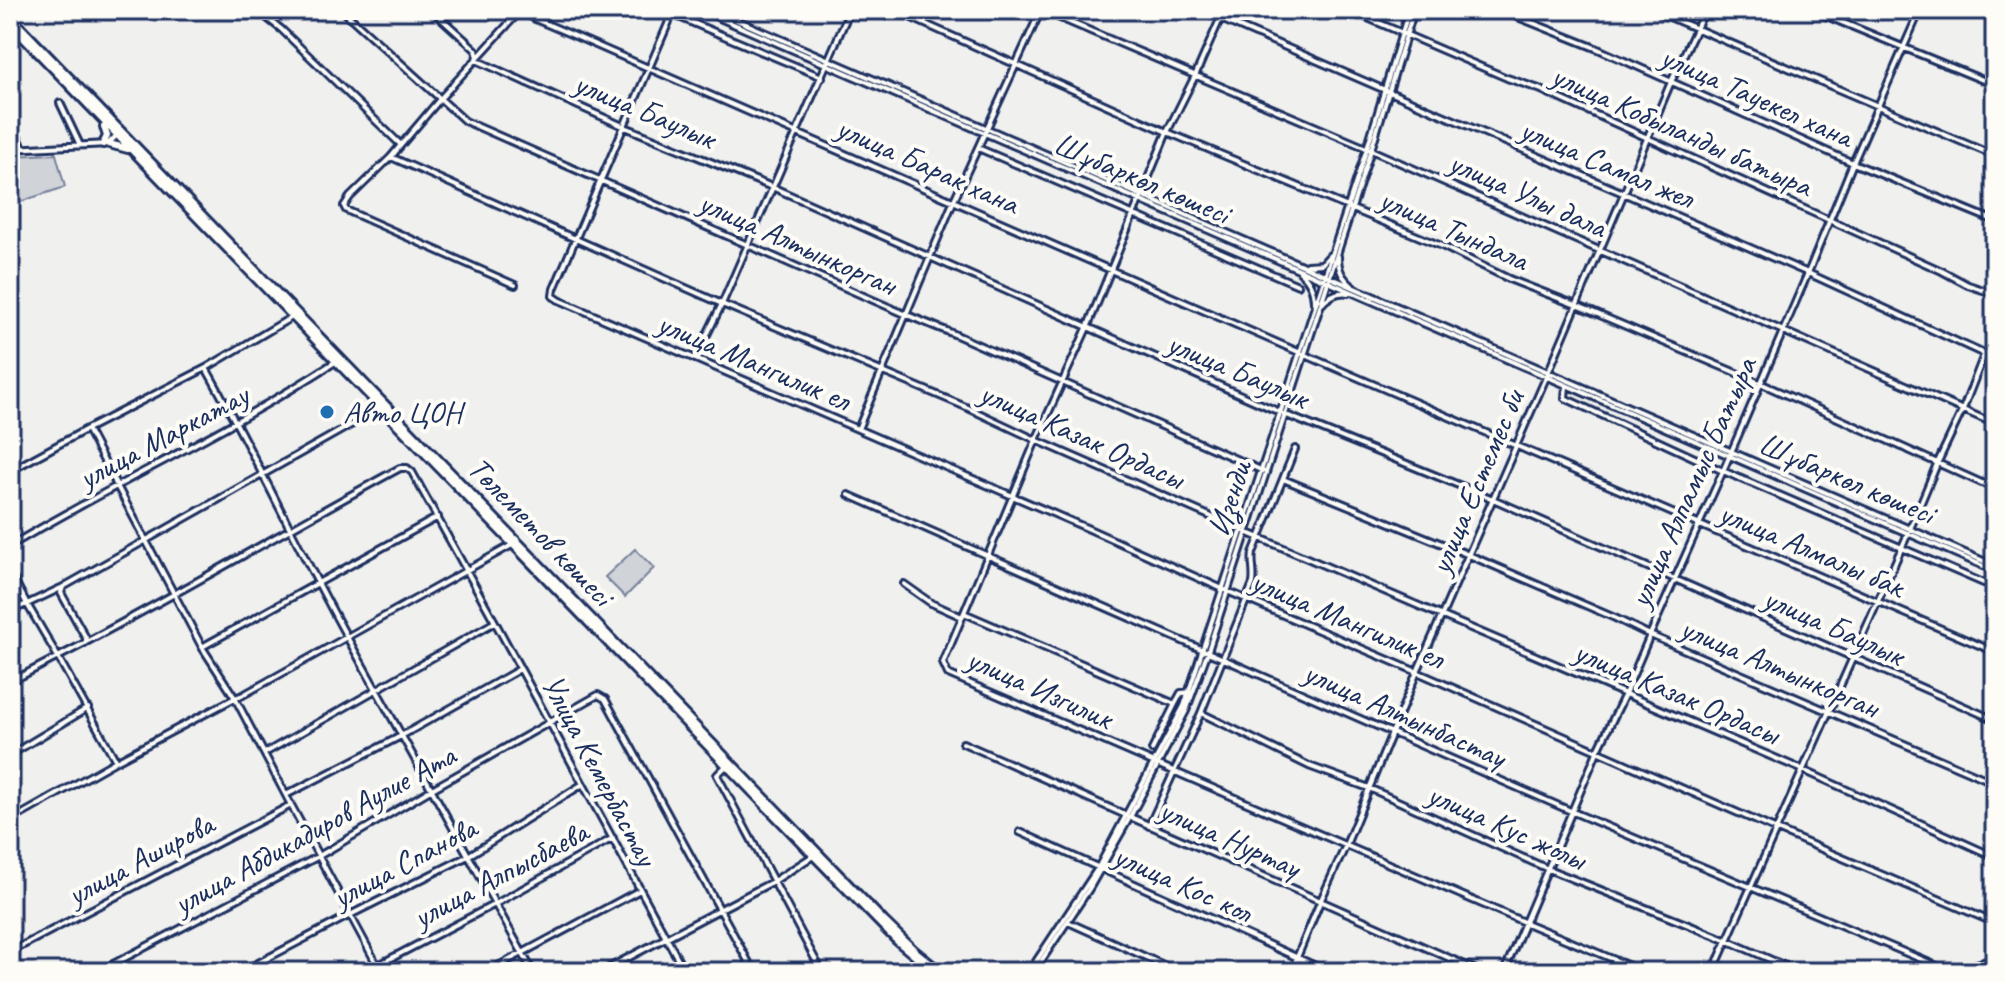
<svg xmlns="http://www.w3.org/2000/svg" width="2005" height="982" font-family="Caveat,sans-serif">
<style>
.green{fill:#d0d3d8;stroke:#76819b;stroke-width:2}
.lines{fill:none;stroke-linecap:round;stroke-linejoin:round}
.minor-casing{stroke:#1b2f5e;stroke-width:10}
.major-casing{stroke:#1b2f5e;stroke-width:12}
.highway-casing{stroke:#1b2f5e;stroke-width:13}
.minor{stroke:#fdfcf7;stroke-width:4}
.major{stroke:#fdfcf7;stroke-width:6}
.highway{stroke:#fdfcf7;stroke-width:7}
.poi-dot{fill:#1f6fb2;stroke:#fdfcf7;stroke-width:3}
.labels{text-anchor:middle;stroke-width:8;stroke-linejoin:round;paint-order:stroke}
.street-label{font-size:32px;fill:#1b2f5e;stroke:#fdfcf7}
.poi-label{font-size:32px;fill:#1b2f5e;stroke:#fdfcf7;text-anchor:start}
</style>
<rect width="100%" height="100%" fill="#f0f0ee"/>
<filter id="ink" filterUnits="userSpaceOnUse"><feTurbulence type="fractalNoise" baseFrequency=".0125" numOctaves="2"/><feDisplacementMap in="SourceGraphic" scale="16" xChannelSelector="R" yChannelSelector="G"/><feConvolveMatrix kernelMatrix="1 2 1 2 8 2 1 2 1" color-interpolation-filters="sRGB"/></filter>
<g filter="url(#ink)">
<!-- green -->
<path class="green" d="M56,154L65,187L10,205V156Z
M635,549L654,568L625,597L605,577Z"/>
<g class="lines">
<defs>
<path id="minor" d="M257,10L281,29L401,145L391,157L722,304L966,407L1036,440L1246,532L1803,770L1995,857
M342,10L465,121L907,315L954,334L1263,471
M432,10L476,50L477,54L476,60L625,127L772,187L1284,414L1493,499L1995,720
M523,10L535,19L575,36L1303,354L1995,652
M662,10L822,77
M674,10L554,289L553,296L559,300L1089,529L1227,591L1417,672L1777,830L1995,923
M701,10L1995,571
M714,10L1995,566
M894,10L1167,132L1444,247L1509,279L1576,305L1760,383L1995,489
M1041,10L1371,150L1995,424
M1200,10L1808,273L1995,359
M1224,10L1195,76L1167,132L1087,328L1036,440L943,663L948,674L1526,923L1644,972
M1349,10L1507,78L1539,89L1942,271L1968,285L1995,294
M1500,10L1598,49L1853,163L1995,221
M1653,10L1995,156
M1812,10L1995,85
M1969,10L1995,16
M60,103L80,145
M10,121L23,148
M401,145L440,99L521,10
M978,148L1298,285
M10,149L108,144L119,133
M391,157L350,197L344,206L346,210L515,285
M1338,256C1338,270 1342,277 1352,286
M1307,265L1322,264L1330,255
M1300,272C1310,280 1314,289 1314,302
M1321,305C1328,297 1337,291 1348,293
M695,359L722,304L850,10
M206,368C256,456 298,549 347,637C409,749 471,860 533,972
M1566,386L1565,398L1569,400L1723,471L1995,588
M87,429L202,647L235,698L243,695L512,545
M858,429L954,200L1041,10
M10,471L87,429L206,368L292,317
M1283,479L1469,555L1615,618L1650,635L1995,783
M849,495L1573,812L1937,966L1944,972
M10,546C117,482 231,430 335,362
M10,572L27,604L61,588
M904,584L931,603L962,617
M10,611L27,604L58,657L83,644L86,642V638L61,593L63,587L381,408
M964,613L1175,704L1181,693L1191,692
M495,622L685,972
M86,642C192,586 295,525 400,468H407L412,472L495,622L265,753
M202,647L438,517
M10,682L58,657L116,761
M1201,713L1309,766L1369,788L1548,869L1726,940L1799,972
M963,743L1481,972
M1152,750L1175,704
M10,755L88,708
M727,765L717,775L822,972
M286,795L403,735L520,669
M10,821L116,761L235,698L291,805L381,972
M1149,826L1201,713L1253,583C1255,572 1251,563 1253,553L1295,449
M1020,832L1329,972
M1068,922L1179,972
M10,952L291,805
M98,972L319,856L432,789L598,695L605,699L754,972
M241,972L350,915L468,856L583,784
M365,972L499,902L613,838
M487,972L640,890
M601,972L774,881L813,856
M1029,972L1098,868L1184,706L1367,148L1409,10
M1034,972L1089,889L1130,817L1186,711L1208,651L1371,150L1414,10
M1291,972L1320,902L1346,845L1417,672L1548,373L1671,82L1705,10
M1504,972L1597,752L1625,694L1650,635L1723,471L1808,273L1853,163L1920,10
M1713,972L1910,529L1937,464L1963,409L1984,355"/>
<path id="major" d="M10,16L884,921L915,951L941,972
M10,24L814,856L897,941L934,972
M103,144L107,136L104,127
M109,144L128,149"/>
<path id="highway" d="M1956,972L1995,960
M1986,972L1995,969"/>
</defs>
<!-- minor casing -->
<use href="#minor" class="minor-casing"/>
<!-- major casing -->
<use href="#major" class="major-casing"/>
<!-- highway casing -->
<use href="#highway" class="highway-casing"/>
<!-- minor -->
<use href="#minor" class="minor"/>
<!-- major -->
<use href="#major" class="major"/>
<!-- highway -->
<use href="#highway" class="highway"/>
</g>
</g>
<!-- markers -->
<circle class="poi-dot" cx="327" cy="412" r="8"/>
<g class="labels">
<!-- street labels -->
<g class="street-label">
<text transform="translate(1757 96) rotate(24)" y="11">улица Тауекел хана</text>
<text transform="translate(645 110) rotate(23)" y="11">улица Баулык</text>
<text transform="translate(1682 130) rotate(24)" y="11">улица Кобыланды батыра</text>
<text transform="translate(1607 163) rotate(23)" y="11">улица Самал жел</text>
<text transform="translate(928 165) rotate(24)" y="11">улица Барак хана</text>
<text transform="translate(1142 178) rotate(23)" y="11">Шұбаркөл көшесі</text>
<text transform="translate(1528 194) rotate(24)" y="11">улица Улы дала</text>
<text transform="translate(1454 229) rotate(24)" y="11">улица Тындала</text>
<text transform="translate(798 243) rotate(24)" y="11">улица Алтынкорган</text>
<text transform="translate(754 361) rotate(23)" y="11">улица Мангилик ел</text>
<text transform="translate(1238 370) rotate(23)" y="11">улица Баулык</text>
<text transform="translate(1082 435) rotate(24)" y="11">улица Казак Ордасы</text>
<text transform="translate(163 436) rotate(-28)" y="11">улица Маркатау</text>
<text transform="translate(1847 478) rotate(23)" y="11">Шұбаркөл көшесі</text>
<text transform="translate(1476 482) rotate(-67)" y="11">улица Естемес би</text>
<text transform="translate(1692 482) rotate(-66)" y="11">улица Алпамыс Батыра</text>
<text transform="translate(1229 498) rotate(-72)" y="11">Изенди</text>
<text transform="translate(541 531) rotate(46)" y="11">Төлеметов көшесі</text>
<text transform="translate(1812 549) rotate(23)" y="11">улица Алмалы бак</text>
<text transform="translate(1348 619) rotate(23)" y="11">улица Мангилик ел</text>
<text transform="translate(1834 626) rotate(24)" y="11">улица Баулык</text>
<text transform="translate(1780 667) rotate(23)" y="11">улица Алтынкорган</text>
<text transform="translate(1040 688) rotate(24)" y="11">улица Изгилик</text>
<text transform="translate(1677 692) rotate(23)" y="11">улица Казак Ордасы</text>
<text transform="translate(1405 714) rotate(24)" y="11">улица Алтынбастау</text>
<text transform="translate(600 770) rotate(62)" y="11">Улица Кемербастау</text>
<text transform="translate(1507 826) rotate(24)" y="11">улица Кус жолы</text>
<text transform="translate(314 829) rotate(-29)" y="11">улица Абдикадиров Аулие Ата</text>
<text transform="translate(1230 838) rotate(24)" y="11">улица Нуртау</text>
<text transform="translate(140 859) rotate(-28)" y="11">улица Аширова</text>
<text transform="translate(404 862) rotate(-28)" y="11">улица Спанова</text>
<text transform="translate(500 874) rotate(-28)" y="11">улица Алпысбаева</text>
<text transform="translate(1183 883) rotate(24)" y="11">улица Кос кол</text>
</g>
<!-- poi labels -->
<g class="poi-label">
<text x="343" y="423">Авто ЦОН</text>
</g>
</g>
<!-- margin -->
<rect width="2005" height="982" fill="none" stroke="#fdfcf7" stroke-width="40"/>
<rect x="20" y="20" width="1965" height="942" fill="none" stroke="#1b2f5e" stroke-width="3" filter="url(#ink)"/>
</svg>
